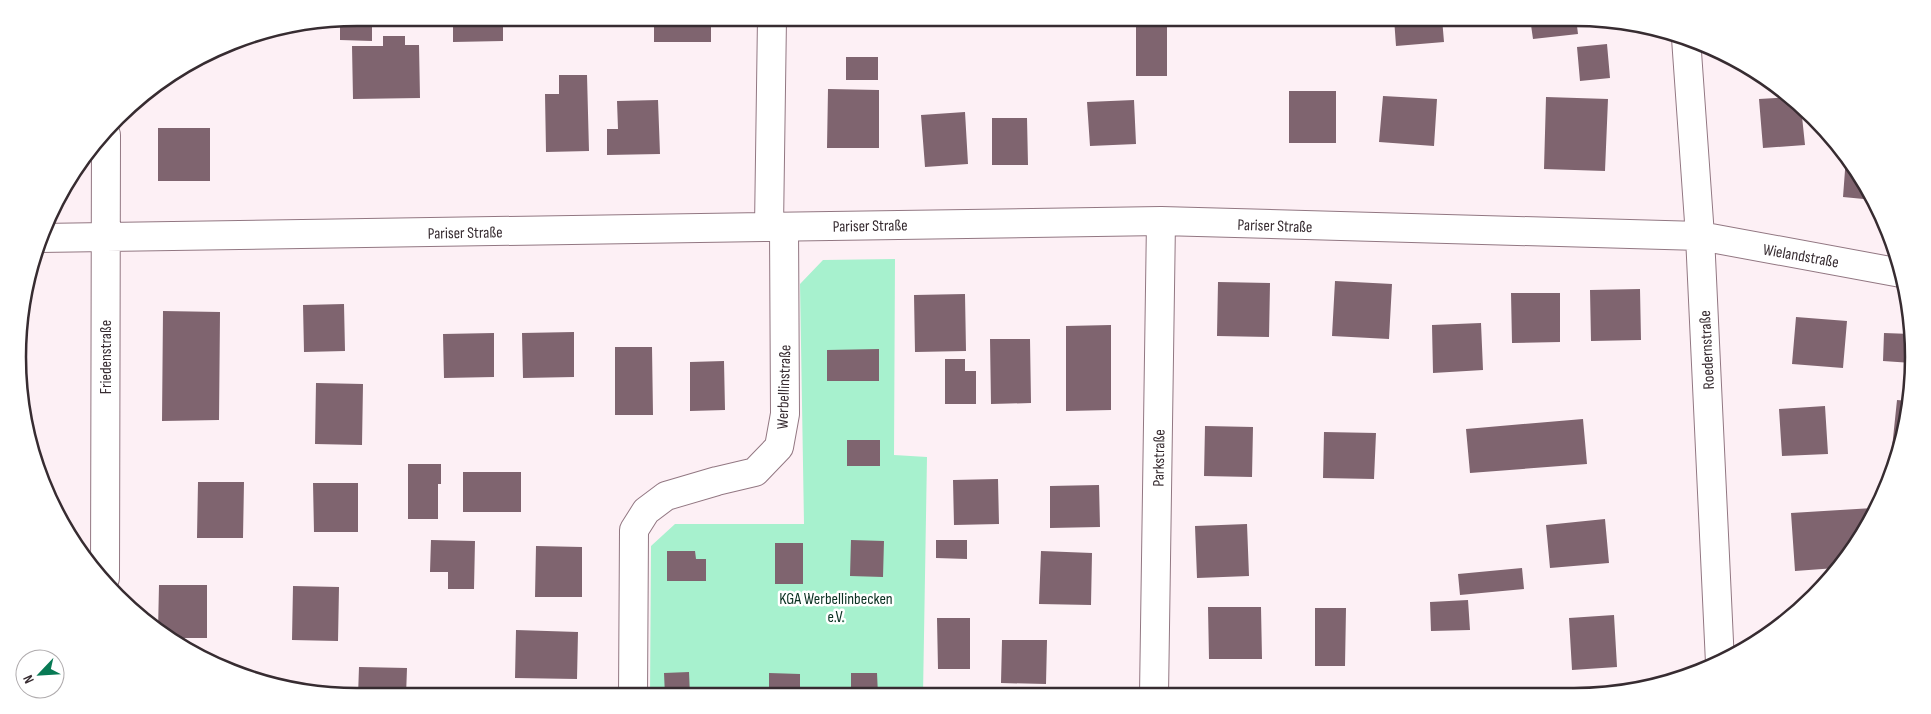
<svg xmlns="http://www.w3.org/2000/svg" width="1931" height="714" font-family="'Sofia Sans Condensed',sans-serif">
<style>
.green{fill:#a7f1ce}
.building{fill:#7f646f}
.lines{fill:none;stroke-linecap:round;stroke-linejoin:round}
.street-casing{stroke:#927782;stroke-width:30}
.street{stroke:#fff;stroke-width:28}
.labels{text-anchor:middle;stroke-width:5;stroke-linejoin:round;paint-order:stroke}
.street-label{font-size:16px;fill:#372c31;stroke:#fff}
.park-label{font-size:16px;fill:#0b3122;stroke:#fff}
.rim{fill:none;stroke:#372c31;stroke-width:2.5}
</style>
<rect width="100%" height="100%" fill="#fdf0f5"/>
<!-- green -->
<path class="green" d="M895,259L894,455L927,457L923,695L650,696L651,546L675,524H804L800,284L823,260Z"/>
<!-- building -->
<path class="building" d="M357,18H372V41L340,40V20Z
M453,18H503V41L453,42Z
M654,18H711V42H654Z
M849,18H886V22L849,21Z
M1348,18H1383V19L1348,22Z
M1394,18H1442L1444,42L1396,46Z
M1530,18H1576L1578,34L1533,39Z
M1136,25H1167V76H1136Z
M383,36H405V45H419L420,98L353,99L352,46H383Z
M1607,44L1610,78L1580,81L1577,47Z
M846,57H878V80H846Z
M559,75H587L589,151L546,152L545,94H559Z
M828,89L879,90V148H827Z
M1289,91H1336V143H1289Z
M1383,96L1437,99L1434,146L1379,142Z
M1546,97L1608,99L1605,171L1544,169Z
M1790,97L1801,107L1805,145L1763,148L1759,99Z
M658,100L660,154L607,155V129H618L617,101Z
M1134,100L1136,144L1090,146L1087,102Z
M965,112L968,164L925,167L921,115Z
M992,118H1027L1028,165H992Z
M158,128H210V181H158Z
M1846,157L1868,188L1874,200L1843,197Z
M1335,281L1392,284L1389,339L1332,336Z
M1218,282L1270,283L1269,337L1217,336Z
M1640,289L1641,340L1591,341L1590,290Z
M1511,293H1560V342L1512,343Z
M965,294L966,351L915,352L914,295Z
M344,304L345,351L304,352L303,305Z
M21,311H24L23,348H22Z
M163,311L220,312L219,420L162,421Z
M1796,317L1847,321L1843,368L1792,364Z
M1481,323L1483,370L1433,373L1432,325Z
M1111,325V410L1066,411V326Z
M574,332V377L523,378L522,333Z
M494,333V377L444,378L443,334Z
M1884,333L1911,334L1912,363L1883,361Z
M990,339H1030L1031,403L991,404Z
M615,347H652L653,415H615Z
M879,349V381H827V350Z
M945,359H965V371H976V404H945Z
M724,361L725,410L690,411V362Z
M316,383L363,384L362,445L315,444Z
M1897,400L1909,401L1900,449L1892,448Z
M1825,406L1828,454L1782,456L1779,409Z
M1583,419L1587,464L1470,473L1466,429Z
M1205,426L1253,427L1252,477L1204,476Z
M1324,432L1376,433L1374,479L1323,478Z
M847,440H880V466H847Z
M408,464H441V484H438V519H408Z
M463,472H521V512H463Z
M998,479L999,524L954,525L953,480Z
M198,482H244L243,538H197Z
M313,483H358V532H314Z
M1099,485L1100,527L1050,528V486Z
M1873,508L1856,545L1836,568L1795,571L1791,513Z
M1605,519L1609,563L1550,568L1546,525Z
M1247,524L1249,576L1197,578L1195,526Z
M431,540L475,541L474,589H448V572H430Z
M851,540L884,541L883,577L850,576Z
M936,540H967V559L936,558Z
M775,543H803V584H775Z
M536,546L582,547V597H535Z
M667,551H695L696,559H706V581H667Z
M1041,551L1092,553L1091,605L1039,604Z
M1522,568L1524,589L1460,595L1458,574Z
M159,585H207V638H169L158,631Z
M293,586L339,587L338,641L292,640Z
M1468,600L1470,630L1431,631L1430,602Z
M1208,607H1261L1262,659H1209Z
M1315,608H1346L1345,666H1315Z
M1614,615L1617,667L1572,670L1569,618Z
M937,618H970V669H938Z
M516,630L578,632L577,679L515,678Z
M1002,640H1047L1046,684L1001,683Z
M359,667L407,668L406,696H358Z
M689,672L690,696H665L664,673Z
M769,673L800,674V695L769,696Z
M851,673H877L878,695H851Z
M1648,684L1619,694H1613L1612,686Z"/>
<g class="lines">
<defs>
<path id="street" d="M1686,38L1700,236L1720,663
M769,227L772,18
M40,238L1161,221L1700,236L1901,273
M105,578L106,135
M1154,695L1161,221
M633,696L634,530L646,511L666,496L717,481L755,472L779,447L785,414L784,227"/>
</defs>
<!-- street casing -->
<use href="#street" class="street-casing"/>
<!-- street -->
<use href="#street" class="street"/>
</g>
<g class="labels">
<!-- street labels -->
<g class="street-label">
<text transform="translate(870 225) rotate(-1)" y="6">Pariser Straße</text>
<text transform="translate(1275 225) rotate(2)" y="6">Pariser Straße</text>
<text transform="translate(465 232) rotate(-1)" y="6">Pariser Straße</text>
<text transform="translate(1801 255) rotate(10)" y="6">Wielandstraße</text>
<text transform="translate(1706 350) rotate(-93)" y="6">Roedernstraße</text>
<text transform="translate(105 357) rotate(-90)" y="6">Friedenstraße</text>
<text transform="translate(783 387) rotate(-88)" y="6">Werbellinstraße</text>
<text transform="translate(1158 458) rotate(-89)" y="6">Parkstraße</text>
</g>
<!-- park labels -->
<g class="park-label">
<text x="836" y="604">KGA Werbellinbecken<tspan x="836" dy="18">e.V.</tspan></text>
</g>
</g>
<!-- crop -->
<path d="M0 0H1931V714H0ZM357 26H1574A331 331 0 0 1 1905 357V357A331 331 0 0 1 1574 688H357A331 331 0 0 1 26 357V357A331 331 0 0 1 357 26Z" fill="#fff" fill-rule="evenodd"/>
<path class="rim" d="M357 26H1574A331 331 0 0 1 1905 357V357A331 331 0 0 1 1574 688H357A331 331 0 0 1 26 357V357A331 331 0 0 1 357 26Z"/>
<!-- north arrow -->
<g transform="translate(40 674) rotate(245)"><circle r="24" fill="#ffffff" stroke="#afabad"/>
<path d="M0-4L9 19L0 12L-9 19Z" fill="#087a55"/>
<text y="-8" font-size="14" font-weight="bold" text-anchor="middle" fill="#372c31">N</text>
</g>
</svg>
